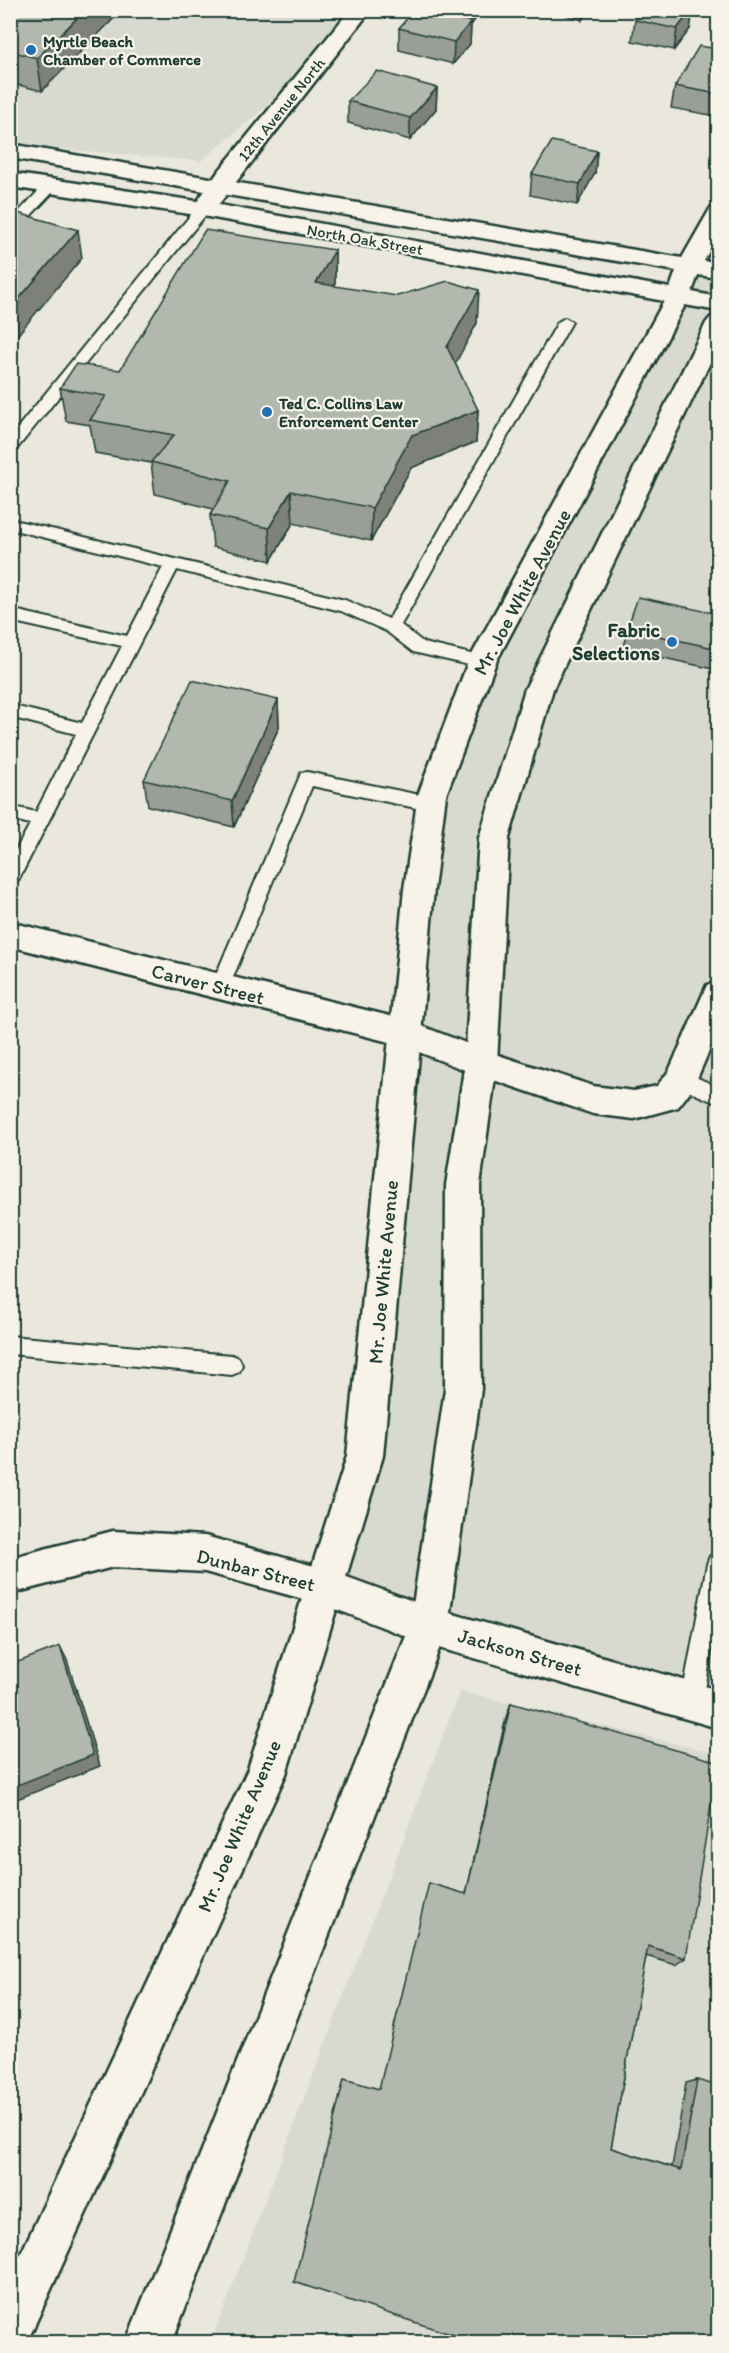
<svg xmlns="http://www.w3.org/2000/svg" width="729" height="2353" font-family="Itim,sans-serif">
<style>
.built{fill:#d9dacf}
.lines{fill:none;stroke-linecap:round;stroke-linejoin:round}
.service-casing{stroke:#1f3d34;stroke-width:4}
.minor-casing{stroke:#1f3d34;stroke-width:5}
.secondary-casing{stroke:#1f3d34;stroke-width:5}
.service{fill:#f7f3e8;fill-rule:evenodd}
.minor{fill:#f7f3e8;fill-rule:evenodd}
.secondary{fill:#f7f3e8;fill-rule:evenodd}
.wall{fill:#999e96;stroke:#1f3d34;stroke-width:1.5}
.shaded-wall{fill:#7d817a;stroke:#1f3d34;stroke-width:1.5}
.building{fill:#b2b8ae;stroke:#1f3d34;stroke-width:1.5}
.poi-dot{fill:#1f6fb2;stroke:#f7f3e8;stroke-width:2}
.labels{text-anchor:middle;stroke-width:4.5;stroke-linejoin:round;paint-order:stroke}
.far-poi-label{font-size:16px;font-weight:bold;fill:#1f3d34;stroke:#f7f3e8;text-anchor:start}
.far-street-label{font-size:16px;fill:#1f3d34;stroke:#f7f3e8}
.street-label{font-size:20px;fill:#1f3d34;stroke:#f7f3e8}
.poi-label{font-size:20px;font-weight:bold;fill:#1f3d34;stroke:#f7f3e8;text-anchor:end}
</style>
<rect width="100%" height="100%" fill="#eae8dd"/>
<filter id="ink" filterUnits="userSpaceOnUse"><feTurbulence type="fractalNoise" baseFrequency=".0167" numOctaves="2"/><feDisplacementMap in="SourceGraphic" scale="12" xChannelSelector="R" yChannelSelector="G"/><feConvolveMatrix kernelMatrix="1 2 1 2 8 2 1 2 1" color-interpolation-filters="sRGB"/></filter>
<g filter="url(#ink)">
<!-- built -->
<path class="built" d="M10,11H361L318,64L201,161L11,145Z
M718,214V1710L429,1626L325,1587L365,1456L419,889L482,662Z
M460,1691L718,1754V2342H211Z"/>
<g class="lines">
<defs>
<path id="service" d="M50,183L55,184V190L15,232L10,233V221L45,184Z
M203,205L208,206V212L15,451L10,453V437L198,206Z
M565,318L572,322L401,625L424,643L488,658L490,662L488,666L482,668L413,652L386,631L341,611L177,570L19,879L16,884L10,886V861L30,824L10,819V806L36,812L76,734L10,717V705L82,723L122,646L10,621V609L127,636L163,567L10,529V519L345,600L389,619L558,322Z
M307,772L430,797L436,799L439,804L436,809L430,811L312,786L229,987L226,992L220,994L214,992L211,987L299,778L301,773Z
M682,1071L718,1087V1104L675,1085L673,1079L675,1073Z
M10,1336L232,1355L239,1358L242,1365L239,1372L232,1375L10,1354Z
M718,1553V1611L703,1702L700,1710L692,1713L684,1710L681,1702L707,1564L710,1556Z"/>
<path id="minor" d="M350,10H371L211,214H195L192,209L218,172Z
M10,922L406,1020L489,1052L593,1086L634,1091L657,1086L669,1071L707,985L718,981V1030L693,1088L678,1107L634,1119L593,1114L470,1072L401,1045L10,946Z
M113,1531L205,1536L325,1569L429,1607L718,1690V1728L429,1645L325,1605L205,1572L113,1567L10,1594V1558Z"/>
<path id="secondary" d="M10,144L682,258L710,209L718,207V234L704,261L718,264V278L698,275L692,292L718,297V311L685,305L496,662L446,795L434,889L383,1456L286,1774L27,2342H10V2277L248,1769L347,1456L404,889L418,795L468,662L664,301L203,216L10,187V173L203,202L670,288L676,271L10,158Z
M718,316V346L553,689L509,838L497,1063L480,1185L481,1389L448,1626L172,2342H126L410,1626L445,1389L446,1185L465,1063L479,838L525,689L706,323L710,318Z"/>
</defs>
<!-- service casing -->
<use href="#service" class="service-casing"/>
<!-- minor casing -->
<use href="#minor" class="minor-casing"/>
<!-- secondary casing -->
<use href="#secondary" class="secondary-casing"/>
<!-- service -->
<use href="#service" class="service"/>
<!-- minor -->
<use href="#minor" class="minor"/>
<!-- secondary -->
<use href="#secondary" class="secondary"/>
</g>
<!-- wall -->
<path class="wall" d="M10,10H122L42,91L10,83Z
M440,10H482L471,25L470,44L453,64L399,50V28L440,14Z
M548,10H589L582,20Z
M641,10H693L690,29L674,50L632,41L635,20Z
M718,49V113L716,116L671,108L675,86Z
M437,88L436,109L410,140L348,123V101Z
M597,151L595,173L577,205L530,195L532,174Z
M335,250V284L334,286L477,323L455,363L478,410L476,442L411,468L371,541L293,523L271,561L213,547L210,515L213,509L155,494L151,463L95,453L90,425L66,421L60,388L120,370Z
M718,614V670L623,649L627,629Z
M278,700L279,727L234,827L148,806L144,780Z
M511,1703L686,1958L676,1965L646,1956L611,2148L672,2167L686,2083L697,2080L718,2343L379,2089L466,1894L506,1717Z"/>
<!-- shaded-wall -->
<path class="shaded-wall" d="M85,10H122L42,91L37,58Z
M474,10H482L471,25L470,44L453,64L454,42L470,23L471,14Z
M583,10H589L582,20Z
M691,10H693L690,29L674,50L677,29Z
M437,88L436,109L410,140V118Z
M597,151L595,173L577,205L580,184Z
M78,230L82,258L10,344V309Z
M335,250V284L317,317L316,283Z
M479,290L477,323L446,381L447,347Z
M478,410L476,442L411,468L371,541L372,508L412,435Z
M291,491L293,523L271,561L269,528Z
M278,700L279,727L234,827L232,801Z
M60,1646L67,1660L100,1766L10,1802V1788Z"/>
<!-- building -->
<path class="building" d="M10,10H85L37,58L10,51Z
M414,10H426L471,22L454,42L399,28Z
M457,10H474L471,14Z
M641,10H691L677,29L635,20Z
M699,46L718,49V94L675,86Z
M377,71L437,88L410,118L348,101Z
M552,141L597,151L580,184L532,174Z
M18,213L78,230L10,309V222Z
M205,230L335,250L316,283L397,296L448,281L479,290L447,347L478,410L412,435L372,508L291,491L269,528L210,515L230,481L151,462L174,435L90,420L106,396L60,388L76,364L120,370Z
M638,597L718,614V649L627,629Z
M192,680L278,700L232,801L144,780Z
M60,1646L93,1755L10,1788V1665Z
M511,1703L718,1762L686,1958L648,1946L611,2148L681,2170L697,2080L718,2086V2343H477L294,2282L344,2079L379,2089L429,1883L466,1894Z"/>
</g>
<!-- markers -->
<g class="poi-dot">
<circle cx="31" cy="50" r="6"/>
<circle cx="267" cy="412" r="6"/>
<circle cx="672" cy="642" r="6"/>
</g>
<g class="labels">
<!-- far-poi labels -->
<g class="far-poi-label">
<text x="43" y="47">Myrtle Beach<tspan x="43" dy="18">Chamber of Commerce</tspan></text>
<text x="279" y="409">Ted C. Collins Law<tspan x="279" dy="18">Enforcement Center</tspan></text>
</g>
<!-- far-street labels -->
<g class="far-street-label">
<text transform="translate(281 109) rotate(-51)" y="6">12th Avenue North</text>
<text transform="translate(365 239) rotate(10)" y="6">North Oak Street</text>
</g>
<!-- street labels -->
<g class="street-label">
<text transform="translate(522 592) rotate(-62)" y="7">Mr. Joe White Avenue</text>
<text transform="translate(208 984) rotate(14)" y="7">Carver Street</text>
<text transform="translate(383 1272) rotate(-85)" y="7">Mr. Joe White Avenue</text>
<text transform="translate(256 1570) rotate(14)" y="7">Dunbar Street</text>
<text transform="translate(520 1652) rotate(16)" y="7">Jackson Street</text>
<text transform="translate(239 1826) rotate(-67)" y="7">Mr. Joe White Avenue</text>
</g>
<!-- poi labels -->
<g class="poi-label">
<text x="660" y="637">Fabric<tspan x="660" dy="23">Selections</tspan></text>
</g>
</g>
<!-- margin -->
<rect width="729" height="2353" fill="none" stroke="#f7f3e8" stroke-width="36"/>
<rect x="18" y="18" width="693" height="2317" fill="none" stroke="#1f3d34" stroke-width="2" filter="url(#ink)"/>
</svg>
